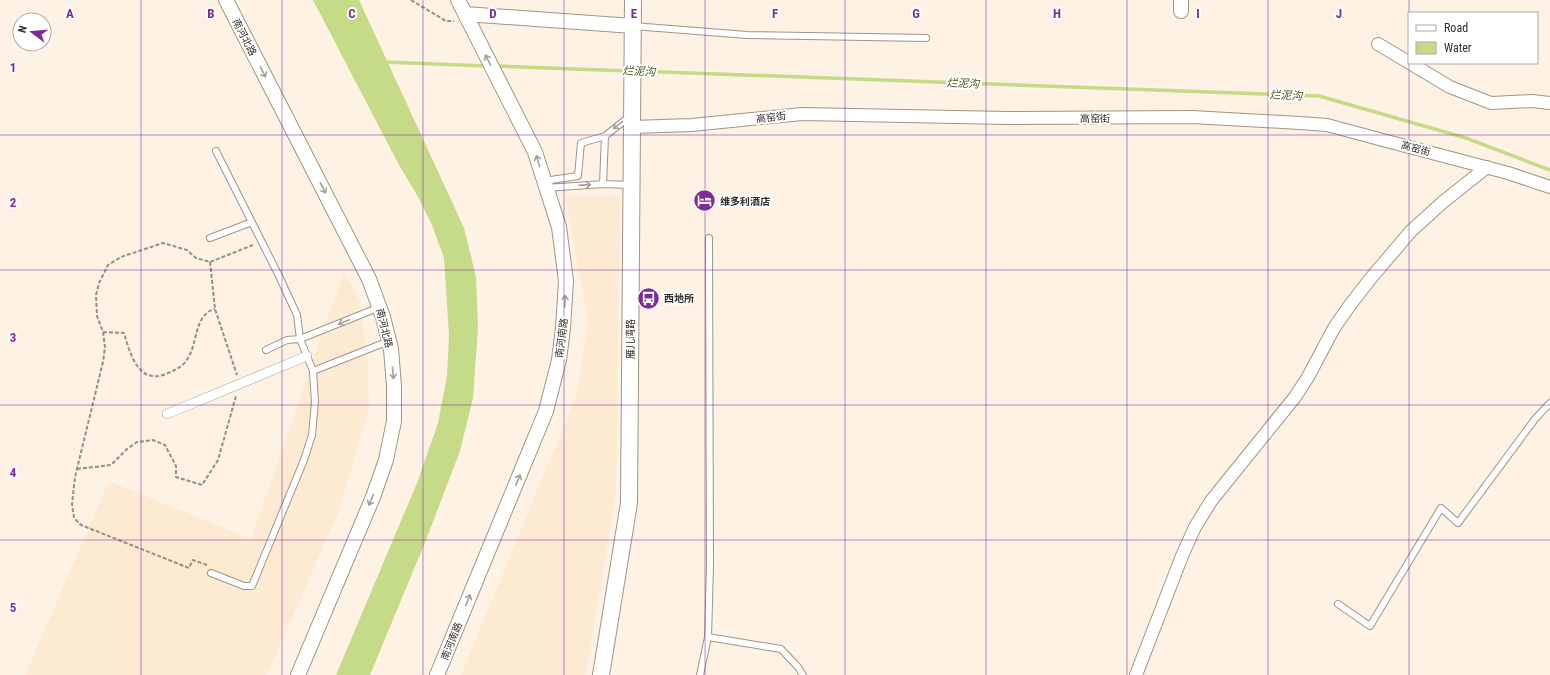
<svg xmlns="http://www.w3.org/2000/svg" width="1550" height="675" font-family="'Roboto Condensed','Noto Sans SC',sans-serif">
<style>
.built{fill:#fdead3}
.water{fill:#c5db87}
.lines{fill:none;stroke-linecap:round;stroke-linejoin:round}
.stream{stroke:#c5db87;stroke-width:3.5}
.service-casing{stroke:#a19484;stroke-width:8}
.pedestrian-casing{stroke:#a19484;stroke-width:10}
.minor-casing{stroke:#a19484;stroke-width:14}
.tertiary-casing{stroke:#a19484;stroke-width:16}
.secondary-casing{stroke:#a19484;stroke-width:18}
.path{stroke:#978f85;stroke-width:2;stroke-dasharray:4 2;stroke-linecap:butt}
.service{stroke:#fff;stroke-width:6}
.pedestrian{stroke:#fff;stroke-width:9}
.minor{stroke:#fff;stroke-width:12}
.tertiary{stroke:#fff;stroke-width:14}
.secondary{stroke:#fff;stroke-width:16}
.oneway{stroke:#a2a09d}
.grid{fill:none;stroke:#802b9a;stroke-width:1;stroke-opacity:0.55}
.labels{text-anchor:middle;stroke-width:4;stroke-linejoin:round;paint-order:stroke}
.street-label{font-size:10px;fill:#312c26;stroke:#fff}
.poi-label{font-size:10px;font-weight:bold;fill:#312c26;stroke:#fff;text-anchor:start}
.water-label{font-size:11px;font-style:italic;fill:#465317;stroke:#fff}
.grid-label{font-size:13px;text-anchor:middle;font-weight:bold;fill:#802b9a;stroke:#fff;stroke-width:4;stroke-linejoin:round;paint-order:stroke}
</style>
<rect width="100%" height="100%" fill="#fdf2e4"/>
<!-- built -->
<path class="built" d="M565,195L620,196L616,494L586,675H461L577,394L588,320Z
M344,271L360,301L368,358L369,409L338,513L267,675H25L109,481L251,539Z"/>
<!-- water -->
<path class="water" d="M313,0H359L464,228L476,277L478,328L473,398L460,451L426,540L370,675H336L417,483L438,423L447,376L449,335L444,258L432,225L417,195L399,165Z"/>
<g class="lines">
<!-- stream -->
<path class="stream" d="M384,62L487,66
M495,66L629,71
M637,71L1319,96L1466,138L1550,170"/>
<defs>
<path id="service" d="M633,26L747,35L926,38
M605,136L629,117
M544,181L578,176L581,143L605,136L603,184L546,188
M603,184L631,185
M210,238L252,222
M266,350L287,340L300,339L380,307
M313,371L389,341
M211,573L244,586H252L304,460L312,435L315,402L313,371L300,339L297,315L279,276L216,151
M1338,604L1370,626L1441,508L1458,523L1535,419L1550,403
M708,637L781,649L798,667L803,675
M700,675L708,637L710,567L709,238"/>
<path id="pedestrian" d="M167,414L307,356"/>
<path id="minor" d="M1378,44L1450,87L1491,103L1532,101L1550,103
M632,127L692,125L802,114L1007,118L1192,117L1300,123L1327,125L1379,139L1508,173L1550,187
M1136,675L1182,556L1195,527L1211,501L1295,397L1308,377L1334,328L1350,305L1371,278L1411,231L1443,202L1487,167"/>
<path id="tertiary" d="M226,0L369,279L383,317L391,349L394,386V421L386,460L373,497L298,675
M1181,11V0
M465,14L633,26
M437,675L546,411L559,360L563,328L566,281L559,227L535,152L458,0"/>
<path id="secondary" d="M601,675L629,503L633,0"/>
</defs>
<!-- service casing -->
<use href="#service" class="service-casing"/>
<!-- pedestrian casing -->
<use href="#pedestrian" class="pedestrian-casing"/>
<!-- minor casing -->
<use href="#minor" class="minor-casing"/>
<!-- tertiary casing -->
<use href="#tertiary" class="tertiary-casing"/>
<!-- secondary casing -->
<use href="#secondary" class="secondary-casing"/>
<!-- path -->
<path class="path" d="M411,0L446,21H454
M210,262L215,309L237,375
M103,332L124,333C130,353 138,385 166,374C174,370 181,368 186,361C197,347 194,324 207,313C208,311 212,310 215,309
M77,469L111,465L127,449L137,442L153,440L165,445L176,466V477L202,485L218,460L236,396
M207,565L193,560L189,568L81,525L74,518L72,504L75,477L103,362L105,347L103,332L97,316L96,295L99,283L108,265L121,257L163,243L187,250L196,258L210,262L253,245"/>
<!-- service -->
<use href="#service" class="service"/>
<!-- pedestrian -->
<use href="#pedestrian" class="pedestrian"/>
<!-- minor -->
<use href="#minor" class="minor"/>
<!-- tertiary -->
<use href="#tertiary" class="tertiary"/>
<!-- secondary -->
<use href="#secondary" class="secondary"/>
</g>
<!-- one-way arrows -->
<defs><path id="oneway-shaft" d="M-6 0H5M1.5-3L5.5 0L1.5 3" fill="none" stroke-width="1.6" stroke-linecap="round" stroke-linejoin="round"/></defs>
<g class="oneway">
<use href="#oneway-shaft" transform="translate(488 60) rotate(-117)"/>
<use href="#oneway-shaft" transform="translate(263 72) rotate(63)"/>
<use href="#oneway-shaft" transform="translate(618 125) rotate(142)"/>
<use href="#oneway-shaft" transform="translate(538 161) rotate(-107)"/>
<use href="#oneway-shaft" transform="translate(585 185) rotate(-4)"/>
<use href="#oneway-shaft" transform="translate(323 188) rotate(63)"/>
<use href="#oneway-shaft" transform="translate(565 301) rotate(-87)"/>
<use href="#oneway-shaft" transform="translate(344 322) rotate(158)"/>
<use href="#oneway-shaft" transform="translate(393 373) rotate(84)"/>
<use href="#oneway-shaft" transform="translate(518 480) rotate(-68)"/>
<use href="#oneway-shaft" transform="translate(371 500) rotate(112)"/>
<use href="#oneway-shaft" transform="translate(468 600) rotate(-68)"/>
</g>
<!-- grid -->
<path class="grid" d="M141,0V675M282,0V675M423,0V675M564,0V675M705,0V675M845,0V675M986,0V675M1127,0V675M1268,0V675M1409,0V13M1409,63V675M0,135H1550M0,270H1550M0,405H1550M0,540H1550"/>
<!-- icons -->
<defs>
<symbol id="hotel-disc" viewBox="-11 -11 22 22"><circle r="9.5" fill="#802b9a" stroke="#fff"/><path d="M-6-4.5h1.5V1H6V5H4.5V3h-9V5H-6ZM-4 0a1.8 1.8 0 1 1 3.6 0ZM.5 0V-2.5h3Q6-2.5 6 0Z" fill="#fff"/></symbol>
<symbol id="bus-disc" viewBox="-11 -11 22 22"><circle r="9.5" fill="#802b9a" stroke="#fff"/><path d="M-5-6H5V4H4V6H2V4H-2V6H-4V4H-5ZM-3.5-4V0h7V-4ZM-3.5 1.2v1.5H-2V1.2ZM2 1.2v1.5H3.5V1.2Z" fill="#fff"/></symbol>
</defs>
<g fill-rule="evenodd">
<use href="#hotel-disc" x="692" y="188" width="25" height="25"/>
<use href="#bus-disc" x="636" y="286" width="25" height="25"/>
</g>
<g class="labels">
<!-- street labels -->
<g class="street-label">
<text transform="translate(245 37) rotate(63)" y="4">南河北路</text>
<text transform="translate(771 117) rotate(-7)" y="4">高窑街</text>
<text x="1095" y="122">高窑街</text>
<text transform="translate(1416 148) rotate(15)" y="4">高窑街</text>
<text transform="translate(385 328) rotate(76)" y="4">南河北路</text>
<text transform="translate(561 338) rotate(-83)" y="4">南河南路</text>
<text transform="translate(630 339) rotate(-90)" y="4">雁儿湾路</text>
<text transform="translate(451 641) rotate(-68)" y="4">南河南路</text>
</g>
<!-- poi labels -->
<g class="poi-label">
<text x="720" y="205">维多利酒店</text>
<text x="664" y="302">西地所</text>
</g>
<!-- water labels -->
<g class="water-label">
<text transform="translate(639 71) rotate(2)" y="4">烂泥沟</text>
<text transform="translate(963 83) rotate(2)" y="4">烂泥沟</text>
<text transform="translate(1286 95) rotate(2)" y="4">烂泥沟</text>
</g>
</g>
<g class="grid-label">
<text x="70" y="18">A</text>
<text x="211" y="18">B</text>
<text x="352" y="18">C</text>
<text x="493" y="18">D</text>
<text x="634" y="18">E</text>
<text x="775" y="18">F</text>
<text x="916" y="18">G</text>
<text x="1057" y="18">H</text>
<text x="1198" y="18">I</text>
<text x="1339" y="18">J</text>
<text x="13" y="72">1</text>
<text x="13" y="207">2</text>
<text x="13" y="342">3</text>
<text x="13" y="477">4</text>
<text x="13" y="612">5</text>
</g>
<!-- legend -->
<rect x="1408" y="12" width="130" height="52" fill="#ffffff" stroke="#adaba8"/>
<rect x="1416" y="25" width="20" height="6" fill="#ffffff" stroke="#adaba8"/>
<text x="1444" y="32" font-size="12" fill="#312c26">Road</text>
<rect x="1416" y="42" width="20" height="12" fill="#c5db87" stroke="#adaba8"/>
<text x="1444" y="52" font-size="12" fill="#312c26">Water</text>
<!-- north arrow -->
<g transform="translate(32 32) rotate(286)"><circle r="19" fill="#ffffff" stroke="#adaba8"/>
<path d="M0-3L7 15L0 10L-7 15Z" fill="#802b9a"/>
<text y="-6" font-size="11" font-weight="bold" text-anchor="middle" fill="#312c26">N</text>
</g>
</svg>
